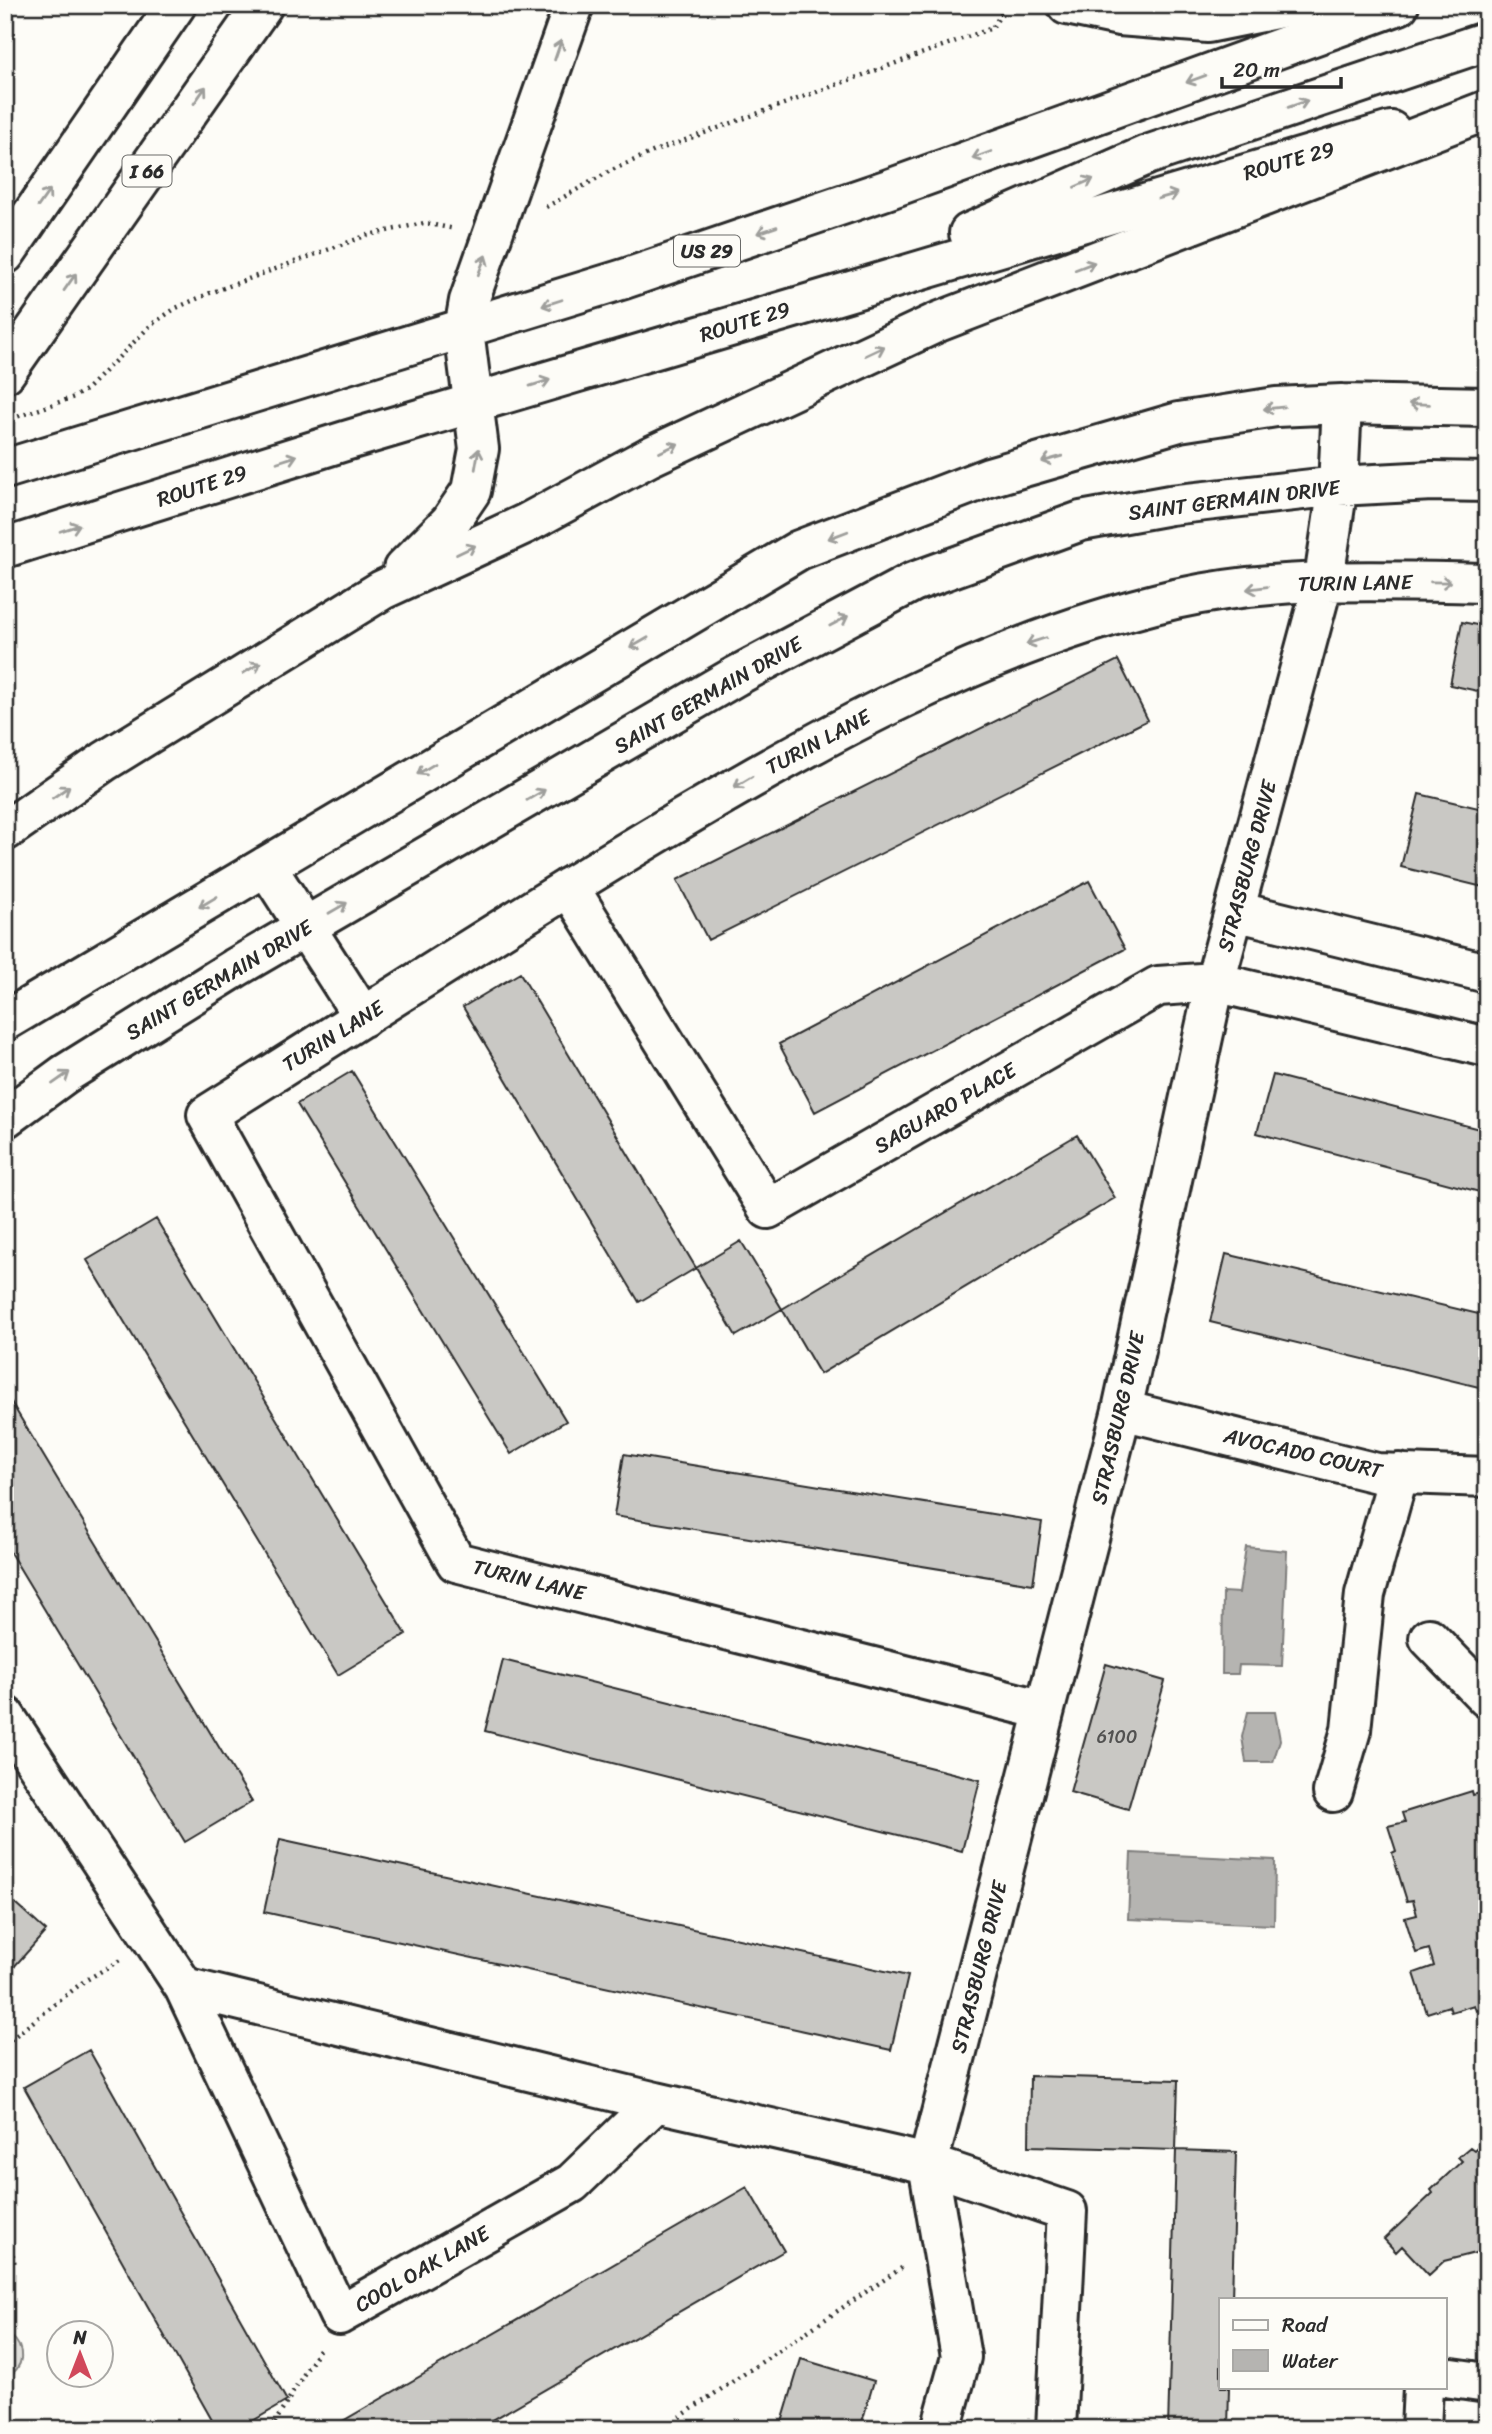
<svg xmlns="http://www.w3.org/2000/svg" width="1492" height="2434" font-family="Sriracha,sans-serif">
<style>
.green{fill:#dfdeda;stroke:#858482;stroke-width:2}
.water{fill:#b5b4b1;stroke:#7e7d7b;stroke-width:2}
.building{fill:#c9c8c4;stroke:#2b2b2b;stroke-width:2}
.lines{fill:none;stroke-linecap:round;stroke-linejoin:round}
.minor-casing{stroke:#2b2b2b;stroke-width:44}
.major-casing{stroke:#2b2b2b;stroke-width:44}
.highway-casing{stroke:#2b2b2b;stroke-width:44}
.path{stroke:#2b2b2b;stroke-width:4.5;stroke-dasharray:2 5;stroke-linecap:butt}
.minor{stroke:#fdfcf7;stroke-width:38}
.major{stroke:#fdfcf7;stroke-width:38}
.highway{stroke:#fdfcf7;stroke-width:38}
.oneway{stroke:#9e9e9b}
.labels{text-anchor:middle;stroke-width:5;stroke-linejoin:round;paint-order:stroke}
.number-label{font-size:18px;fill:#525251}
.shield{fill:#fdfcf7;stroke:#6a6a68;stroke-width:2}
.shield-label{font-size:19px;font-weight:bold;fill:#2b2b2b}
.street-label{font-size:21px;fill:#2b2b2b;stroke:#fdfcf7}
</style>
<rect width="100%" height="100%" fill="#fdfcf7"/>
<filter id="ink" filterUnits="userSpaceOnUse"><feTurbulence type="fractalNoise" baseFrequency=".0143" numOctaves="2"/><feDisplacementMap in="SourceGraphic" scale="14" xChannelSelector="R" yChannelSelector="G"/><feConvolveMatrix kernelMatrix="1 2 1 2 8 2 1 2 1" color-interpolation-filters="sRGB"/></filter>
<g filter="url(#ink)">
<!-- green -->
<path class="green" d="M5,2332C23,2342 27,2361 12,2374L5,2373Z"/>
<!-- water -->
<path class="water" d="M1246,1547L1287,1551L1282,1666L1239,1665L1238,1674H1222L1223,1592L1239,1593Z
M1248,1712H1275L1280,1740L1273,1762H1246L1242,1737Z
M1131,1853L1275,1860L1274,1925L1128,1919Z"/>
<!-- building -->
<path class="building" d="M1462,622L1487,627V693L1450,685Z
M1118,660L1148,720L708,940L677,880Z
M1419,794L1487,810V888L1401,867Z
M1089,881L1125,949L815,1112L779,1044Z
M520,973L696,1268L639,1302L463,1007Z
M352,1071L566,1421L511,1454L297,1104Z
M1273,1075L1487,1131V1194L1257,1133Z
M1077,1135L1115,1198L820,1374L782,1309Z
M156,1219L406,1634L338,1675L87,1260Z
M741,1241L782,1309L736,1336L696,1268Z
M1226,1254L1487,1316V1389L1210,1322Z
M5,1392L252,1802L185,1842L5,1544Z
M624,1454L1042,1522L1033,1584L614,1516Z
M503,1660L980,1780L962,1851L485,1731Z
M1106,1664L1165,1681L1128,1809L1070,1792Z
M1472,1791L1473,1795L1487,1791V2007L1476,2011L1474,2005L1451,2012L1449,2006L1427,2013L1414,1973L1434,1966L1429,1949L1416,1953L1405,1918L1417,1915L1413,1900L1407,1901L1392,1853L1396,1851L1388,1826L1405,1822L1402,1813Z
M280,1839L908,1976L891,2050L264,1912Z
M5,1894L46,1931L5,1977Z
M89,2050L287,2401L239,2429H217L24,2087Z
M1030,2076L1178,2080L1176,2150L1029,2146Z
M1487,2138V2261L1479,2252L1444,2261L1429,2275L1402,2246L1396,2252L1384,2239L1433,2193L1431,2190L1462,2161L1458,2157L1470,2147L1474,2150Z
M1176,2150L1236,2152L1232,2299H1221V2387H1229L1228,2429H1168Z
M747,2187L784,2251L477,2429H329Z
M801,2359L874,2381L860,2429H780Z"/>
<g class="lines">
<defs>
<path id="minor" d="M266,866L363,1017
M569,887L768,1209L1158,986L1215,982L1487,1047
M1235,911L1487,973
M5,1021L799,550L989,477L1179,422L1276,407L1342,404L1487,407
M5,1118L65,1074L235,968L736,676L913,582L1081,521L1170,505L1338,486L1432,481L1487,482
M1122,1410L1377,1473L1487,1477
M1429,1638L1487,1698
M1044,1710L456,1562L207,1115C355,1022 503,926 653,836C817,738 987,643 1175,599C1278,576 1383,581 1487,583
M5,1716L184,1987L339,2315L572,2183L656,2102L928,2164L1067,2211L1056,2429
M1333,1792L1351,1730L1365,1594L1399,1473
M184,1987L656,2102
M1445,2377L1487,2383
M941,2429L961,2357L928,2164L1122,1410L1215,982L1324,579L1338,486L1342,404
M1421,2429L1423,2387"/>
<path id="major" d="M969,233L1147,155L1487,41
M5,469L624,279L889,189L1399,5
M5,548L345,441L1391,131"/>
<path id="highway" d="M1067,5L1119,16L1208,23L1296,5
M5,254L176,5
M5,373L263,5
M403,569L450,522L471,491L479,449L464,330L469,301L574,5
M5,831L105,761L382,590L527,523L649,457L938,322L1487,110"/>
</defs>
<!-- minor casing -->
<use href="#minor" class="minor-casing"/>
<!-- major casing -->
<use href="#major" class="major-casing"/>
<!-- highway casing -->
<use href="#highway" class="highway-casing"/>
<!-- path -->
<path class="path" d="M546,207L612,170L655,151L992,28L1007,5
M5,421L74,397L87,389L152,324L176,308L210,293L368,235L424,223L455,229
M5,2044L83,1982L120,1960
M5,2220L15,2265L5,2271
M5,2421L56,2429
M271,2429L319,2349
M662,2429L906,2265"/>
<!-- minor -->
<use href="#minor" class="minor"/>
<!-- major -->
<use href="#major" class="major"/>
<!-- highway -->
<use href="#highway" class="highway"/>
</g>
<!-- one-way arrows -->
<defs><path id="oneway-shaft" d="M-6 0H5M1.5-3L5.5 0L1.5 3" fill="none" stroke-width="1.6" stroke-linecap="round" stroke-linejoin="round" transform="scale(1.75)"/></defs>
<g class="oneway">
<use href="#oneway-shaft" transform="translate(558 50) rotate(-71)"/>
<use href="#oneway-shaft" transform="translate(1196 79) rotate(160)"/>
<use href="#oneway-shaft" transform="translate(200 95) rotate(-55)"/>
<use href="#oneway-shaft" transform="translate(1298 104) rotate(-19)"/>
<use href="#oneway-shaft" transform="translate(982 155) rotate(160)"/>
<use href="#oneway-shaft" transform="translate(1084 183) rotate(-24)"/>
<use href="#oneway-shaft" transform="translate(1168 196) rotate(-16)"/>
<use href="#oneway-shaft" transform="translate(44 198) rotate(-55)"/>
<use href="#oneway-shaft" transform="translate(767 230) rotate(161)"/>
<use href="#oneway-shaft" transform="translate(482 265) rotate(-69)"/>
<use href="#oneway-shaft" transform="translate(1085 266) rotate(-21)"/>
<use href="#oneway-shaft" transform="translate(70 282) rotate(-55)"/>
<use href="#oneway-shaft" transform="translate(552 303) rotate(162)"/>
<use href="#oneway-shaft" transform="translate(875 351) rotate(-25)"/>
<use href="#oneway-shaft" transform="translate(540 383) rotate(-17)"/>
<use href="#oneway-shaft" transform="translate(1419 404) rotate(-178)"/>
<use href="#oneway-shaft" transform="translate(1274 408) rotate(174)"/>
<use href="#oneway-shaft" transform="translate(669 448) rotate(-25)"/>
<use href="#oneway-shaft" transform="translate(287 459) rotate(-18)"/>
<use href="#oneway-shaft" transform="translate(477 459) rotate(-80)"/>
<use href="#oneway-shaft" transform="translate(1052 459) rotate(164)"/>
<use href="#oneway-shaft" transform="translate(70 528) rotate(-18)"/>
<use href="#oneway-shaft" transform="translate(838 535) rotate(159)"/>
<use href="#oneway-shaft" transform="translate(466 550) rotate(-26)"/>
<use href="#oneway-shaft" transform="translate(1441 582) rotate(1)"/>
<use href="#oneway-shaft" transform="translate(1257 588) rotate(172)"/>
<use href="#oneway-shaft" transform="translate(839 621) rotate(-28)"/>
<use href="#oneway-shaft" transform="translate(1036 641) rotate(162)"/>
<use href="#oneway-shaft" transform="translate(639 643) rotate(150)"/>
<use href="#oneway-shaft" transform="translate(252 668) rotate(-31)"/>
<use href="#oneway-shaft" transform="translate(426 769) rotate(149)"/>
<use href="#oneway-shaft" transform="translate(743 782) rotate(149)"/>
<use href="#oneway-shaft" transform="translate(61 792) rotate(-35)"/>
<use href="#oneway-shaft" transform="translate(536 795) rotate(-30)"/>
<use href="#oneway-shaft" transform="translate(208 902) rotate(149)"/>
<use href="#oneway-shaft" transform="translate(338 908) rotate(-30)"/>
<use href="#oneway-shaft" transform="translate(61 1078) rotate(-35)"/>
</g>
</g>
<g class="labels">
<!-- number labels -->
<g class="number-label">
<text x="1117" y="1743">6100</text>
</g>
<!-- shield labels -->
<g class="shield">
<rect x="122.5" y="155.5" width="49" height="31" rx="5"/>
<rect x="674" y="235.5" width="66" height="31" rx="5"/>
</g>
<g class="shield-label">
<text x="147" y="178">I 66</text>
<text x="707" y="258">US 29</text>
</g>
<!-- street labels -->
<g class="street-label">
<text transform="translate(1289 161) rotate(-16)" y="7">ROUTE 29</text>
<text transform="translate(745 322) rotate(-17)" y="7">ROUTE 29</text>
<text transform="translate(202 486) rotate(-18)" y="7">ROUTE 29</text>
<text transform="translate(1234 500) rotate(-7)" y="7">SAINT GERMAIN DRIVE</text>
<text transform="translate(1355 583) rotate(-1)" y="7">TURIN LANE</text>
<text transform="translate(708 695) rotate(-30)" y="7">SAINT GERMAIN DRIVE</text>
<text transform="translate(818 742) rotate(-28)" y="7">TURIN LANE</text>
<text transform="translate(1247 866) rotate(-75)" y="7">STRASBURG DRIVE</text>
<text transform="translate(219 980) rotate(-31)" y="7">SAINT GERMAIN DRIVE</text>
<text transform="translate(333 1036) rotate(-32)" y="7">TURIN LANE</text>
<text transform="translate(945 1108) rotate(-30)" y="7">SAGUARO PLACE</text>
<text transform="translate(1118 1418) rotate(-77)" y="7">STRASBURG DRIVE</text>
<text transform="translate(1303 1453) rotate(13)" y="7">AVOCADO COURT</text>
<text transform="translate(529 1580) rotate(14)" y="7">TURIN LANE</text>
<text transform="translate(979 1967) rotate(-76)" y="7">STRASBURG DRIVE</text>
<text transform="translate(422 2269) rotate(-30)" y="7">COOL OAK LANE</text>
</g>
</g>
<!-- margin -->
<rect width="1492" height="2434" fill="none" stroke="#fdfcf7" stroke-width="28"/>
<rect x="14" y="14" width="1464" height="2406" fill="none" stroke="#2b2b2b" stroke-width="2.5" filter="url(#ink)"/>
<!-- legend -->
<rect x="1219" y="2298" width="228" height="91" fill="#fdfcf7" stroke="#a9a8a5" stroke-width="2"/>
<rect x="1233" y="2320" width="35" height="10" fill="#fdfcf7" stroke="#a9a8a5" stroke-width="2"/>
<text x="1282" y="2332" font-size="21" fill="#2b2b2b">Road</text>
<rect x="1233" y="2350" width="35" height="21" fill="#b5b4b1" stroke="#a9a8a5" stroke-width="2"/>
<text x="1282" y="2368" font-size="21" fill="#2b2b2b">Water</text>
<!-- north arrow -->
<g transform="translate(80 2354)"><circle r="33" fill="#fdfcf7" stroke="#a9a8a5" stroke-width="2"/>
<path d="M0-5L12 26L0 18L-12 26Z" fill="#d1495b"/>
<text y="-10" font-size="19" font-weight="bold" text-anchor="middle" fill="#2b2b2b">N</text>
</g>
<!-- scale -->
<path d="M1222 77v10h119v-10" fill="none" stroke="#2b2b2b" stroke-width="3.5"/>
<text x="1233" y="77" font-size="21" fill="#2b2b2b" stroke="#fdfcf7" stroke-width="5" paint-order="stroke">20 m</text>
</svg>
